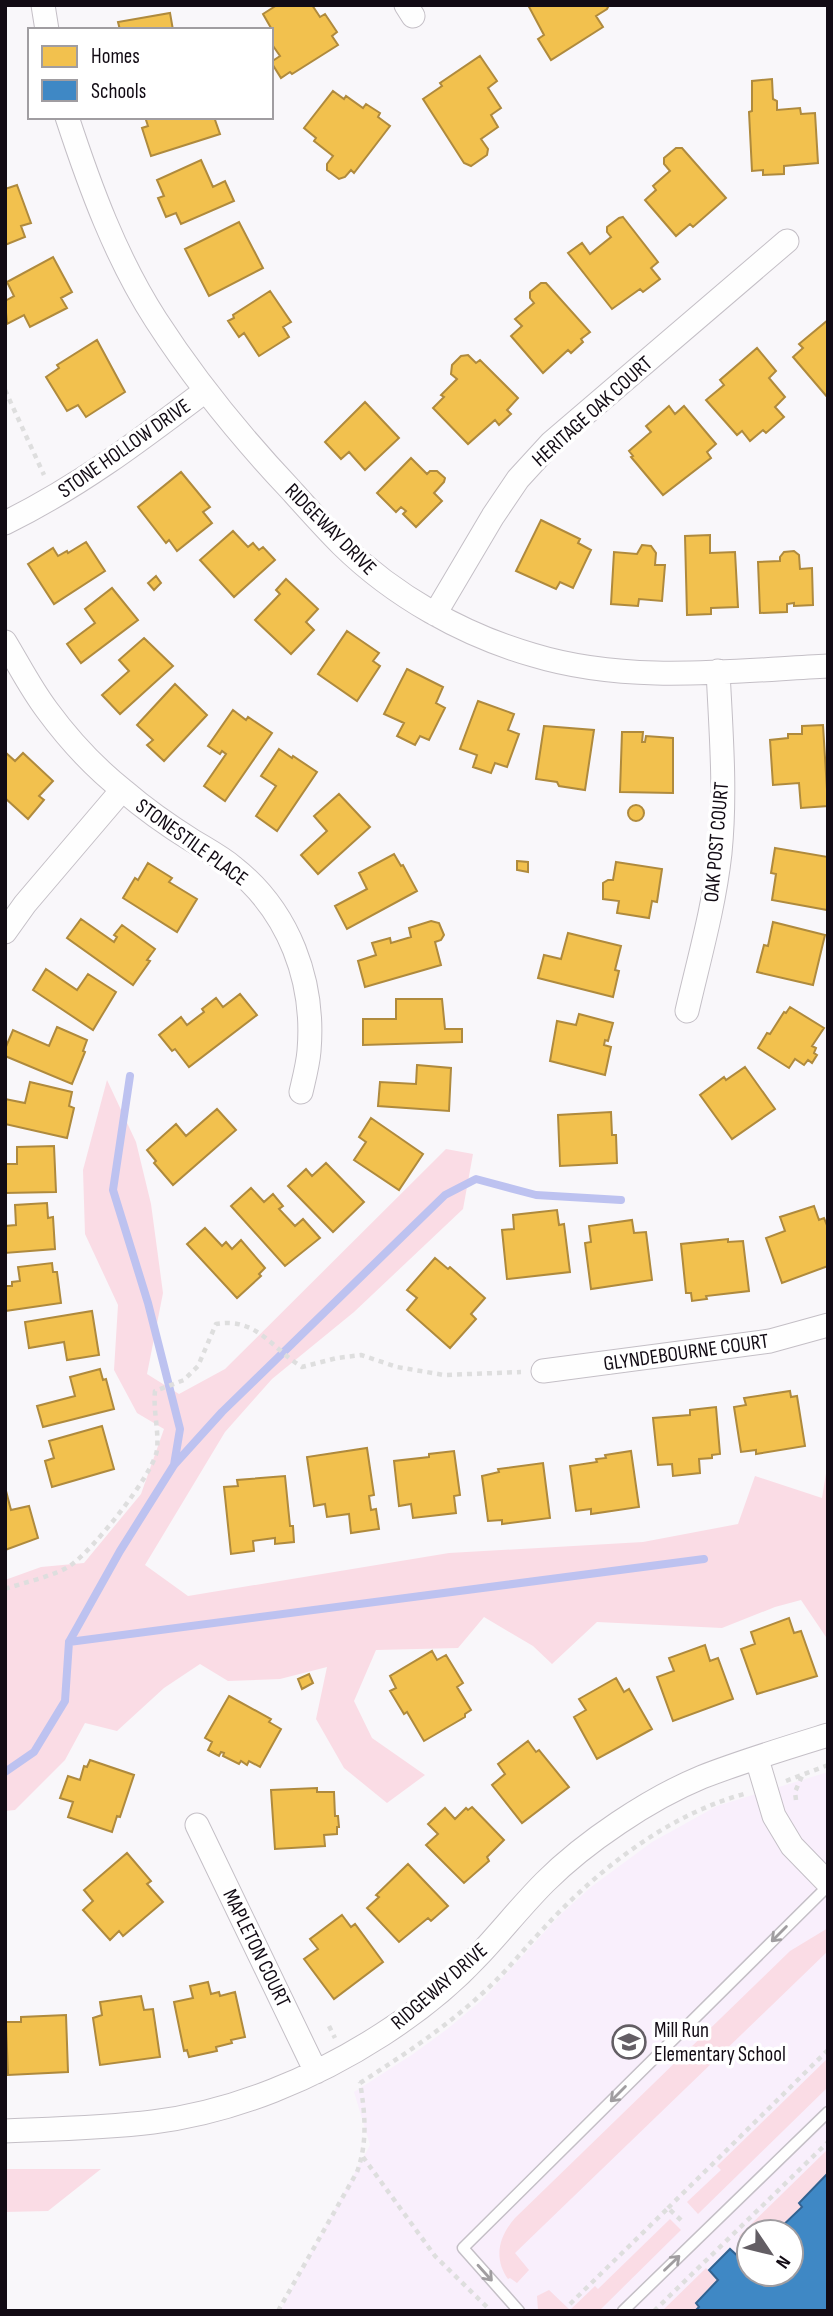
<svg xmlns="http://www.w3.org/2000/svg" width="833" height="2316" font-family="'Sofia Sans Condensed',sans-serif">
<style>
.built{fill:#f9effc;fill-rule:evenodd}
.green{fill:#fadce5}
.homes{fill:#f2c14e;stroke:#af8a3d;stroke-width:2}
.schools{fill:#3f88c5;stroke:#326290;stroke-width:2}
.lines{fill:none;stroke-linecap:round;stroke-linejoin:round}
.stream{stroke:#bdc2f0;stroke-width:8}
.lane-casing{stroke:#c4bfc6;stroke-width:13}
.street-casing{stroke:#c4bfc6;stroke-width:25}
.path{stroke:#dedede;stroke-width:4.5;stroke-dasharray:5 5;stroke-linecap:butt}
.lane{stroke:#fefefe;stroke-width:10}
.street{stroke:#fefefe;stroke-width:23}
.oneway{stroke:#a09da0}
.labels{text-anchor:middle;stroke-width:7;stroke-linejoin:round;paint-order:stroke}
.street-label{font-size:21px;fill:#120b14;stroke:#fff}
.poi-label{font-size:21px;fill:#120b14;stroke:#fff;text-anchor:start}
</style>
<rect width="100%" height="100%" fill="#f9f7fa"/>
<!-- built -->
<path class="built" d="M828,1772V2311H280L370,2145L354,2092L413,2054L446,2030L482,2000L560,1915L591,1887L652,1842L717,1806ZM749,2232H791V2274H749Z"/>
<!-- green -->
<path class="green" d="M107,1080L136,1142L151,1204L163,1293L147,1374L179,1394L225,1369L446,1149L473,1154L463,1209L354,1312L272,1379L225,1432L145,1565L188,1596L449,1553L643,1542L738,1524L755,1476L822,1498L828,1461V1640L801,1600L775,1607L722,1628L597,1622L552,1664L533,1646L484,1617L458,1648L376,1650L354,1701L372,1738L425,1775L387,1803L344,1768L316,1719L327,1667L280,1679L228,1681L200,1664L164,1688L117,1731L85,1723L65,1760L15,1810L5,1811V1580L41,1567L84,1563L141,1494L164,1429L137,1413L114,1370L118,1305L85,1234L83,1170Z
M828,1928V1951L515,2253L529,2270L517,2283L510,2278L508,2279C493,2258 499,2236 515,2218L790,1951Z
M828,2058V2087L698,2214L687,2202L721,2170L717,2166Z
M828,2149V2173L799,2203L802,2207L776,2232H749V2247L739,2236Z
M5,2169H101L48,2211L5,2212Z
M670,2219L681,2230L599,2311H539L538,2310L537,2296L549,2290L570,2310L595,2286L598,2289Z
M706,2268L718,2280L696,2303L699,2307L695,2311H662Z"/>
<!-- homes -->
<path class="homes" d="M277,5H312L320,17L325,14L337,32L332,36L338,45L292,74L290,72L281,78L271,62L280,56L271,43V30H268L271,28L263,14Z
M528,5H609L607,9L596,16L603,27L551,60L538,39L544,35Z
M170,13L173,30H120L118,22Z
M480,56L497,81L488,88L501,108L491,115L498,127L481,139L488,149L487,155L471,166L464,163L423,99L442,86L440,83Z
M772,79L773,99L777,101V110L800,108L801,114L815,113L818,163L784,166V174L763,175V170L752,171L749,112L752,111V81Z
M333,91L344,99L346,96L363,108L366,104L380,113L378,117L390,126L354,173L351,170L345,177L339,179L327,170V164L333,156L314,141L316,138L304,128Z
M145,117H214L220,134L151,156L142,128L148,126Z
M676,148H682L726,198L693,227L690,224L676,236L645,200L656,190L653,186L670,171L664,164V158Z
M201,160L213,187L225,181L234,201L181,224L176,213L166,217L158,198L164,196L157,180Z
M17,185L31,223L21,226L25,237L5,245V189Z
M623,217L658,262L651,268L660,279L643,292L640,289L612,309L568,253L582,243L590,254L611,237L607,232V227L619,218Z
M239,222L263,268L209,296L185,249Z
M53,257L72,292L61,298L67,308L30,327L24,315L7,324L5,301L14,296L7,282Z
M541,283H546L590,332L581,339L583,342L571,353L568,350L543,373L511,336L522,326L515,319L534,303L530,298V292Z
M270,291L291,322L283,327L289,337L259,356L244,333L239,337L228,321L234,318L233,315Z
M828,320V398L793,357L803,348L799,344Z
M97,340L125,392L86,417L78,405L67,411L46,377L59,368L57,365Z
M757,348L776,371L769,378L785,397L775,407L784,417L766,433L763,430L750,441L742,431L737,435L706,400L724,385L720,380Z
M468,355L476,363L480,360L518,398L507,410L511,414L499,425L495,420L468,444L433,408L444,397L441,395L457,379L451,374L452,365L461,356Z
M365,402L399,438L365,470L349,452L341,459L325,442Z
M669,406L675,414L684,406L716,444L707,452L711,458L663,495L631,457L633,456L629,451L651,432L646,426Z
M411,458L427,474L430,471H437L445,478L444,482L434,493L442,501L416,527L403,514L406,511L401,507L396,512L377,493Z
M181,472L210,507L203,512L212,523L177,551L169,540L166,543L138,507Z
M541,520L580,539L578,543L591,550L573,588L560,582L556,589L516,571Z
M233,531L248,547L253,543L259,550L263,547L275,560L234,597L200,560Z
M710,535V553L735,552L738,607L711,608V614L687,615L685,536Z
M86,542L105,571L54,604L28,564L53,548L58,556L67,551L68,553Z
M642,545L651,546L656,553L655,565H665L662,601L639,599L638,606L611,604L614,552L637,554Z
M794,551L799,555L800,569L812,568L813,605L794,606V603L787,604V612L760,613L758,562L780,561V557L784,552Z
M156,576L161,583L154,590L148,583Z
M286,579L318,609L306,622L314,630L291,654L255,620L280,594L276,590Z
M112,588L138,620L81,663L67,644L95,623L85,609Z
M347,631L379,653L373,661L380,666L357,701L318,674Z
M144,638L173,666L120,714L102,695L129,671L119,660Z
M407,669L443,687L436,703L445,708L429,740L420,736L415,745L397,736L404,723L384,714Z
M175,684L207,715L164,761L147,745L153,740L137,725Z
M478,701L514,714L508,730L519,734L507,767L495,763L491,773L473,767L477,755L460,749Z
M233,710L246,720L248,717L272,733L225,801L204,786L226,754L222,751L220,754L208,746Z
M823,725L828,806L801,808L799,783L773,785L770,740L788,738V734H802V726Z
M544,726L594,730L585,790L559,786L557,782L536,779Z
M622,732H643L642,742H645L646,736L673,738V793L620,792Z
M279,749L292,758L293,756L317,772L277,831L256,816L276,786L261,776Z
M5,752L15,761L23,753L53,781L39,796L44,800L28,819L5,798Z
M339,794L370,827L318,874L301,855L327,831L314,816Z
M628 813a8 8 0 1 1 16 0a8 8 0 1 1-16 0Z
M775,848L828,857L827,910L772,900L776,874L771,873Z
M394,854L401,866L403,865L417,891L347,929L335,906L367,889L359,873Z
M517,861L528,862V872L517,870Z
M616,862L662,869L657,902L652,901L649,918L617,913L619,901L603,899V883L608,880H613Z
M148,863L172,878L169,882L197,899L177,932L123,898L135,878L138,880Z
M81,919L114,942L117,937L114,935L122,925L155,949L147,960L150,961L133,985L67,938Z
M431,921L439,923L444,935L441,940L435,942L441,965L365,987L358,961L376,955L372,943L390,938L391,943L411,937L409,928Z
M773,922L825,935L813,985L757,972L764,945L768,946Z
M568,933L621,946L615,970L619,971L613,997L538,978L544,955L561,959Z
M46,969L77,990L88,974L116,992L93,1030L33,990Z
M240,994L257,1015L189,1067L175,1049L172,1051L159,1035L181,1017L187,1025L204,1012L202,1009L216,998L223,1007Z
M396,999H442L445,1029H462V1042L363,1045V1019H396Z
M790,1007L824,1028L812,1046L816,1048L814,1053L817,1055L812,1063L808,1060L804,1065L795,1059L789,1068L758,1048L767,1033L770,1034L784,1012L786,1013Z
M579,1014L613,1023L608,1041L605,1040L604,1045L611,1047L605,1075L550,1061L557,1021L576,1025Z
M57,1027L87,1040L83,1051L85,1052L72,1084L5,1056V1049L13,1030L49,1046Z
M417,1065L451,1068L449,1111L378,1106L380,1082L416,1084Z
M745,1067L775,1109L732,1139L700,1095L724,1077L726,1080Z
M30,1082L72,1092L69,1106L74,1108L67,1138L5,1124V1099L25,1103Z
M217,1109L236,1130L173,1185L154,1163L156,1161L147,1150L176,1124L186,1136Z
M611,1112L612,1135H616L617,1163L560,1166L558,1115Z
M371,1118L423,1154L399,1190L354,1160L366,1142L359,1137Z
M54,1146L56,1192L5,1193V1164H17V1147Z
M326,1163L364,1202L333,1232L288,1186L306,1169L312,1176Z
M251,1188L264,1202L273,1194L283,1206L279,1209L295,1226L303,1219L320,1238L285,1266L231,1206Z
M47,1203L48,1218L53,1217L55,1249L5,1253V1226L16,1225L15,1205Z
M814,1206L819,1220L824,1218L828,1228V1266L782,1283L766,1238L785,1231L780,1217Z
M557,1210L559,1225L564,1224L570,1272L507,1279L502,1230L514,1229L513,1215Z
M632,1220L634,1233L646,1232L652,1280L591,1289L585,1243L591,1242L589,1226Z
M205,1228L222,1246L226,1242L232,1249L241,1240L265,1268L259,1274L261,1276L237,1298L187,1244Z
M728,1239V1242L743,1241L749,1291L706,1296L707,1299L692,1301L691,1293H686L681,1244Z
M435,1258L448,1269L450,1267L485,1298L471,1314L476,1319L450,1348L407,1310L417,1298L407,1290Z
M52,1263L53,1272H57L61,1303L5,1311V1286H12V1282L20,1281L18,1267Z
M92,1311L99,1355L67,1360L64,1342L29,1348L25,1322Z
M100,1369L103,1380L106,1379L114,1409L43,1427L37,1406L75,1396L70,1377Z
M790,1391L791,1397L797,1396L805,1446L756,1454V1450L741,1452L734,1407L746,1405L744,1398Z
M716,1407L720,1454L712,1455V1458L699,1459L700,1473L673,1476L672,1464L658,1465L653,1418L690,1415V1410Z
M102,1426L114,1469L52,1487L45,1461L54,1458L49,1441Z
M367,1448L374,1495L369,1496L371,1510L376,1509L379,1529L351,1533L349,1514L327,1517L325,1504L314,1506L307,1457Z
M454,1451L460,1495L454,1496L456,1513L413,1518L411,1504L399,1506L394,1461L429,1457V1454Z
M631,1451L639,1507L591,1514V1509L576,1511L570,1466L597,1462L596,1459L606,1458L605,1455Z
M543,1463L550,1518L502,1524V1520L488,1521L482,1476L499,1472L498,1469Z
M285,1476L290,1526H293L294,1542L275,1544V1538L253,1541L254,1551L231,1554L224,1487L238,1486L237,1480Z
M5,1487L11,1510L29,1506L38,1538L5,1550Z
M789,1618L794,1633L801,1631L817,1676L757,1694L741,1649L755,1644L751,1632Z
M705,1645L710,1661L718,1658L733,1699L673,1721L657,1677L674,1671L669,1658Z
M432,1651L437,1660L446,1655L463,1683L457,1687L471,1710L465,1714V1717L424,1741L407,1712L404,1714L390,1691L396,1688L390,1676Z
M309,1674L313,1683L302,1689L298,1679Z
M616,1678L624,1692L629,1689L652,1729L597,1759L574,1717L586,1710L579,1699Z
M229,1696L271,1719L269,1722L281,1729L260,1767L249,1761L247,1765L241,1761L239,1764L223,1756L224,1753L221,1752L219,1756L208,1750L212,1742L205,1738Z
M528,1741L536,1752L539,1750L569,1787L522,1823L492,1785L505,1774L498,1764Z
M90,1760L134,1775L120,1817L117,1816L112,1832L68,1817L73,1802L60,1798L68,1776L80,1780L84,1766L87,1767Z
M317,1788V1792H334L335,1816H338L339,1827H337V1834L324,1835L325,1846L275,1849L271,1790Z
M472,1807L504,1840L487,1857L489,1861L464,1883L426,1845L438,1834L428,1824L445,1808L455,1819L466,1808L468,1810Z
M127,1853L151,1881L147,1884L163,1902L123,1936L119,1931L110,1940L83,1910L93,1901L84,1890Z
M408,1864L448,1906L431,1921L428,1918L399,1942L367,1908L379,1897L376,1895Z
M342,1915L351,1927L355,1924L383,1962L334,1999L304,1959L318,1949L310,1939Z
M208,1982L211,1994L219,1992L220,1996L235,1992L245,2037L231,2040L232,2043L216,2047L217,2051L189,2057L187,2050L184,2051L174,2002L193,1998L190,1986Z
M141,1996L144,2010L153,2009L160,2057L100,2065L93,2018L102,2015L100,2002Z
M66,2015L68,2072L8,2075L6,2022H21V2017Z"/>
<!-- schools -->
<path class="schools" d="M828,2173V2311H695L699,2307L696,2303L718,2280L709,2270L730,2249L741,2259L749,2251V2274H791V2232H776L802,2207L799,2203Z"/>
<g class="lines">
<!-- stream -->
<path class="stream" d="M130,1076L113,1190L148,1303L180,1429L174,1465
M69,1642L704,1559
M5,1772L34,1752L65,1701L69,1642L120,1551L174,1465L222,1412L445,1195L476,1179L536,1195L621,1200"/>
<defs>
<path id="lane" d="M519,2311L463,2248L828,1886
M623,2311L828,2112"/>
<path id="street" d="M43,5L47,30
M406,5L413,16
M67,117C90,187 116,258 156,320C196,382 241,437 291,490C308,509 324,527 342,545C394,596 463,635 533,655C628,684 730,671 828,666
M5,523C80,486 139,441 205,391
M435,614L493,516L518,479L551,443L787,241
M5,642C19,665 31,689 47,710C69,740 95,768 124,791C146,810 169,826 193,841C206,849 221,857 233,867C289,911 315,981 309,1051C308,1064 304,1079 301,1092
M5,932L25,904L122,790
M687,1011C699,959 714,907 720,853C726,793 721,732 718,671
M543,1371L770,1341L828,1325
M757,1759L774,1816L792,1846L828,1883
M197,1825L316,2072
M5,2131C55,2129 104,2128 153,2122C234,2112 315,2078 383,2034C417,2012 450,1986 477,1957C500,1933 521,1906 545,1882C585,1842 649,1799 702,1777C743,1761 786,1748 828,1735"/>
</defs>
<!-- lane casing -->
<use href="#lane" class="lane-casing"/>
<!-- street casing -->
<use href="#street" class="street-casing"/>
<!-- path -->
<path class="path" d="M5,390L44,475
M5,1589C22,1583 58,1575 71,1565C92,1551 154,1474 157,1450C159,1430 153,1411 155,1391L184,1380L198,1366L216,1324C257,1317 271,1348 302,1367L337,1358L361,1355L397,1367L444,1375L521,1372
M786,1781L828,1765
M796,1800L795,1792L802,1776
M329,2026L335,2038
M360,2083C404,2055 446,2027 485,1991C506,1972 523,1950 543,1929C596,1871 667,1815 744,1794
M363,2157L435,2256L491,2311
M668,2208L828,2050
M570,2304L668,2208L684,2223
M278,2311L357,2172C368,2142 365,2113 360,2082
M654,2311L828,2142"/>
<!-- lane -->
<use href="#lane" class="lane"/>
<!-- street -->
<use href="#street" class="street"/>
</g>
<!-- one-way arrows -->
<defs><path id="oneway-shaft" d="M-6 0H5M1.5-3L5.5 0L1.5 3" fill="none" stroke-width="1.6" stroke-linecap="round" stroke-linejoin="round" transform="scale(1.75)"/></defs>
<g class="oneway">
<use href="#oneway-shaft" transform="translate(779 1934) rotate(135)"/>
<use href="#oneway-shaft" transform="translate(618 2094) rotate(135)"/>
<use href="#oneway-shaft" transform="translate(672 2263) rotate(-44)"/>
<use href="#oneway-shaft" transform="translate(485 2273) rotate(48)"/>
</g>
<!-- icons -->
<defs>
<symbol id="school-ring" viewBox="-11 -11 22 22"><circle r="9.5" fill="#fff" stroke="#635e64" stroke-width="1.5"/><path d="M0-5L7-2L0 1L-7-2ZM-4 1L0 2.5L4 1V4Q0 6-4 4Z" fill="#635e64"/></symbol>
</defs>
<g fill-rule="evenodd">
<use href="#school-ring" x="610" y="2023" width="38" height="38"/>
</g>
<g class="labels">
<!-- street labels -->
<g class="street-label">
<text transform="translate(592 411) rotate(-42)" y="7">HERITAGE OAK COURT</text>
<text transform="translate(124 448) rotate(-35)" y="7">STONE HOLLOW DRIVE</text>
<text transform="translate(331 529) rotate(45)" y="7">RIDGEWAY DRIVE</text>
<text transform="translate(192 842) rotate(36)" y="7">STONESTILE PLACE</text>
<text transform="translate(716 842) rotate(-85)" y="7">OAK POST COURT</text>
<text transform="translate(686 1352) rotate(-8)" y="7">GLYNDEBOURNE COURT</text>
<text transform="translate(257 1948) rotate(64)" y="7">MAPLETON COURT</text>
<text transform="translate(439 1986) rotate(-41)" y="7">RIDGEWAY DRIVE</text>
</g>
<!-- poi labels -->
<g class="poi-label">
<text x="654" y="2037">Mill Run<tspan x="654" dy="24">Elementary School</tspan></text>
</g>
</g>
<!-- border -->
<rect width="833" height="2316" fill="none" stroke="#120b14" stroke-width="14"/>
<!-- legend -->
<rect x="28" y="28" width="245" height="91" fill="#ffffff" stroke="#a09da1" stroke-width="2"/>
<rect x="42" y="46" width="35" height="21" fill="#f2c14e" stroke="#a09da1" stroke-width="2"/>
<text x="91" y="63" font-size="21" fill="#120b14">Homes</text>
<rect x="42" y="80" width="35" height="21" fill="#3f88c5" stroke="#a09da1" stroke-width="2"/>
<text x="91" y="98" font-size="21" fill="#120b14">Schools</text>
<!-- north arrow -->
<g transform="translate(770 2253) rotate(125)"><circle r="33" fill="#ffffff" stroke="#a09da1" stroke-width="2"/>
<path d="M0-5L12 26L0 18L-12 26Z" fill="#635e64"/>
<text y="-10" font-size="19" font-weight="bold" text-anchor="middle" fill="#120b14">N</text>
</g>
</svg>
